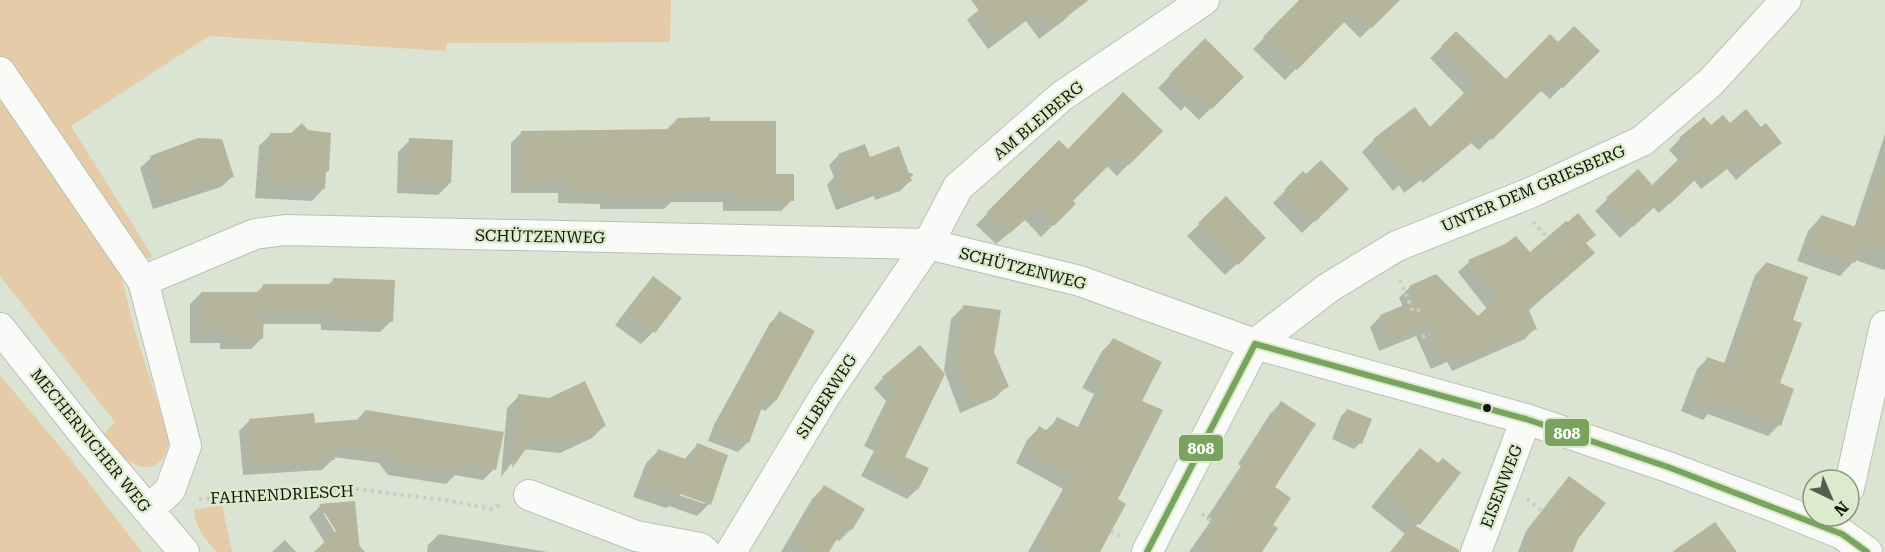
<svg xmlns="http://www.w3.org/2000/svg" width="1885" height="552" font-family="'Roboto Serif',serif">
<style>
.green{fill:#e5cba7}
.shadow{fill:#0003;fill-rule:evenodd}
.building{fill:#b4b59a}
.lines{fill:none;stroke-linecap:round;stroke-linejoin:round}
.minor-casing{stroke:#bac1b3;stroke-width:32}
.path{stroke:#caccc8;stroke-width:4;stroke-dasharray:3 4.5;stroke-linecap:butt}
.minor{stroke:#fafbf8;stroke-width:30}
.bus-1-casing{stroke:#dbebcb;stroke-width:10}
.bus-1{stroke:#79a35e;stroke-width:6}
.bus-dot{fill:#0f1409;stroke:#dbebcb;stroke-width:2}
.labels{text-anchor:middle;stroke-width:4.5;stroke-linejoin:round;paint-order:stroke}
.street-label{font-size:16px;fill:#0f1409;stroke:#dbebcb}
.line-badge{stroke:#dbebcb;stroke-width:2}
.badge-label{font-size:16px;text-anchor:middle;font-weight:bold;fill:#fff}
</style>
<rect width="100%" height="100%" fill="#dbe4d2"/>
<!-- green -->
<path class="green" d="M0,0H671L670,42L447,43L445,51L209,36L71,126L153,257L119,267L134,328L169,439C168,461 152,475 130,462C120,457 111,442 104,434L115,422L0,276Z
M0,375L72,461L142,552H0Z
M222,505L232,552H217C204,538 196,529 194,510Z"/>
<!-- shadow -->
<path class="shadow" d="M990,0H1067L1074,10L1063,21L1039,39L1026,21L988,49L967,20Z
M1301,0H1398L1360,38L1343,21L1285,80L1253,49Z
M1456,33L1506,81L1558,44L1597,51L1550,99L1540,90L1479,150L1471,143L1423,183L1421,180L1404,193L1399,185L1393,191L1362,152L1374,140L1430,129L1465,94L1430,58Z
M1205,40L1242,77L1199,120L1185,106L1181,111L1158,88Z
M677,119L708,122L792,200L781,211H723V202H671L664,209H600V204L558,203V193H511V143L522,132L666,130Z
M1729,125L1761,129L1780,142L1736,180L1727,169L1701,189L1694,180L1659,213L1653,207L1620,238L1595,211L1637,171L1652,186L1679,161L1669,150L1680,139L1710,127Z
M1161,131L1117,176L1106,165L1071,201L1074,204L1041,237L1025,220L996,244L976,225L1059,142L1068,151Z
M271,134L328,171L325,174L324,188L312,201L255,198L259,146Z
M1885,134V269L1884,270L1855,260L1840,276L1797,261L1808,231L1821,217L1854,228Z
M410,140L450,183L438,195L397,193L398,152Z
M839,155L869,159L909,178L910,181L900,191L875,200L874,196L836,210L827,185L834,177L829,165Z
M151,158L232,177L221,187L153,209L140,168Z
M1303,173L1347,189L1302,233L1273,203Z
M1226,198L1264,238L1225,275L1187,236Z
M1506,246L1529,254L1527,310L1535,328L1525,339L1452,371L1447,362L1431,369L1416,336L1379,351L1370,327L1381,316L1403,307L1399,298L1410,287L1478,318L1487,309L1458,272L1469,262Z
M1766,263L1778,384L1779,425L1768,436L1708,414L1703,420L1681,411L1697,369L1708,358L1724,364L1755,275Z
M654,278L680,298L653,332L641,344L615,325L642,290Z
M333,280L391,321L380,332L321,330V324H262V338L251,349H220V343H190V304L201,293L255,294L264,285H328Z
M963,307L993,352L1007,386L995,398L960,413L944,370L951,319Z
M780,313L813,332L775,401L765,411L760,408L748,442L738,452L708,441L714,425L770,323Z
M1114,339L1116,500L1099,552H1028L1063,489L1016,463L1027,440L1039,428L1046,430L1058,419L1077,429L1094,394L1082,388L1102,351Z
M944,375L903,457L927,469L917,489L907,499L861,476L874,451L864,446L886,401L874,388L883,378Z
M519,396L604,426L592,438L560,453L523,449L501,477L507,408Z
M1281,403L1273,488L1271,525L1261,552H1189L1210,522L1206,519L1241,466L1238,464L1270,414Z
M1347,410L1360,443L1354,449L1332,439L1341,416Z
M365,411L494,469L483,480L455,475L446,484L388,475L379,463L333,457V459L322,470L243,475L239,431L250,420L314,425L356,421Z
M697,445L709,504L697,516L669,506L666,508L633,497L646,463L658,451L684,460ZM674,490L705,501V504L673,493Z
M1408,462L1418,524L1415,527L1431,552H1390L1405,534L1371,507Z
M1569,478L1577,538L1571,552H1518L1526,531L1558,490Z
M824,487L851,529L839,541L835,539L827,552H781L812,499Z
M354,502L357,543L365,552H316L325,543L309,517L320,506ZM323,513H326L341,537L339,539Z
M439,534L548,552H427L428,545Z
M285,540L296,552H272Z"/>
<!-- building -->
<path class="building" d="M971,0H1089L1051,28L1038,11L1000,38Z
M1299,0H1400L1372,28L1355,11L1297,70L1263,37Z
M1574,26L1600,51L1563,88L1553,79L1492,140L1484,132L1436,172L1434,169L1416,182L1411,175L1405,180L1373,139L1415,107L1430,127L1476,81L1441,46L1456,31L1506,79L1550,34L1558,42Z
M1205,38L1244,77L1212,109L1198,95L1194,100L1169,75Z
M1123,92L1163,131L1129,165L1119,155L1073,201L1076,204L1054,226L1037,209L1009,234L986,213L1059,140L1068,149Z
M1746,109L1761,127L1766,123L1782,143L1747,170L1738,159L1713,180L1705,170L1670,204L1653,184L1689,149L1679,138L1704,117L1711,125L1723,115L1730,123Z
M710,117V121H776V174H794V201L733,200V191L677,192V198H610V193H569V182L521,183V131L676,129L677,118Z
M302,123L308,130L331,133L329,171H326L325,189L267,186L270,133H291Z
M198,138L222,139L234,177L164,199L150,156Z
M409,138L453,140L451,183L408,182Z
M865,144L870,157L899,146L909,173H912L913,176L910,177L912,181L885,192L883,187L846,201L836,174H846L838,154Z
M1321,160L1349,189L1315,222L1284,190L1303,171L1306,174Z
M1638,169L1664,198L1633,227L1606,198Z
M1879,172H1885V252L1862,245L1855,263L1810,247L1821,215L1862,229Z
M1226,196L1266,238L1238,265L1198,223Z
M1578,213L1596,235L1586,243L1595,253L1529,310L1537,329L1463,362L1458,352L1442,359L1427,326L1390,341L1380,315L1416,300L1409,286L1436,274L1478,316L1497,298L1468,260L1505,244L1516,236L1530,252L1566,221L1568,222Z
M1766,262L1808,277L1793,320L1802,323L1780,383L1794,389L1781,426L1718,403L1715,409L1691,400L1707,357L1730,365Z
M653,276L682,298L655,333L626,312Z
M333,278L395,280L393,322L331,319V314H264L263,339H230V333L200,332L201,292H263V284H333Z
M963,305L1001,310L994,352L1009,387L972,402L955,357Z
M779,311L815,331L776,401L766,396L749,443L717,431L724,413Z
M1113,338L1162,362L1142,401L1163,410L1118,499L1126,504L1100,552H1055L1038,543L1073,477L1027,451L1039,426L1049,432L1057,417L1082,429L1105,382L1093,376Z
M920,345L945,374L905,457L929,468L918,490L870,466L883,441L873,436L895,391L882,377Z
M585,381L606,426L573,441L534,438L512,468L518,394L549,398Z
M1281,401L1316,424L1275,487L1291,498L1273,525L1278,528L1262,552H1213L1198,542L1220,510L1216,507L1251,454L1248,452Z
M1347,409L1372,419L1362,444L1337,433Z
M365,410L504,432L496,470L460,463L458,473L399,464L390,453L334,445L335,460L253,465L249,419L314,413L315,423L364,419Z
M697,443L728,455L711,505L680,494L679,497L644,485L658,449L691,461Z
M1420,448L1438,463L1443,458L1461,473L1420,525L1382,494Z
M1569,476L1606,503L1578,539L1573,552H1524L1538,517Z
M824,485L865,509L852,530L845,526L829,552H811L791,541Z
M355,501L360,552H314L336,531L319,504Z
M1715,522L1737,552H1672Z
M1412,524L1459,550V552H1391Z"/>
<g class="lines">
<defs>
<path id="minor" d="M0,72L143,281L186,446L170,490L148,510
M143,281L255,234L285,230L928,244L1080,281L1255,344L1526,419L1668,467L1775,507L1842,534L1867,552
M0,328L92,444L184,552
M1849,488L1885,326
M529,495L636,536L700,548L705,552
M731,552L826,394L928,244L958,187L1062,96L1204,0
M1147,552L1255,344L1328,288L1397,246L1530,193L1642,141L1711,82L1786,0
M1476,552L1526,419"/>
</defs>
<!-- minor casing -->
<use href="#minor" class="minor-casing"/>
<!-- path -->
<path class="path" d="M1533,222L1547,237
M1400,280L1413,311L1420,310
M1422,337L1430,334
M199,499L348,488L451,501L491,509L501,505
M1527,499L1543,512
M1202,514L1213,521
M1111,531L1122,537"/>
<!-- minor -->
<use href="#minor" class="minor"/>
<defs>
<path id="bus-1" d="M1255,344L1526,419L1668,467L1842,534L1867,552
M1147,552L1255,344"/>
</defs>
<!-- bus-1 casing -->
<use href="#bus-1" class="bus-1-casing"/>
<!-- bus-1 -->
<use href="#bus-1" class="bus-1"/>
</g>
<!-- markers -->
<circle class="bus-dot" cx="1487" cy="408" r="5"/>
<g class="labels">
<!-- street labels -->
<g class="street-label">
<text transform="translate(1038 120) rotate(-40)" y="6">AM BLEIBERG</text>
<text transform="translate(1533 188) rotate(-23)" y="6">UNTER DEM GRIESBERG</text>
<text transform="translate(540 236) rotate(1)" y="6">SCHÜTZENWEG</text>
<text transform="translate(1023 268) rotate(14)" y="6">SCHÜTZENWEG</text>
<text transform="translate(826 396) rotate(-57)" y="6">SILBERWEG</text>
<text transform="translate(91 440) rotate(51)" y="6">MECHERNICHER WEG</text>
<text transform="translate(1501 486) rotate(-69)" y="6">EISENWEG</text>
<text transform="translate(282 494) rotate(-3)" y="6">FAHNENDRIESCH</text>
</g>
</g>
<g class="line-badge">
<rect x="1544" y="418" width="46" height="29" rx="6" fill="#79a35e"/>
<rect x="1178" y="434" width="46" height="28" rx="6" fill="#79a35e"/>
</g>
<g class="badge-label">
<text x="1567" y="439">808</text>
<text x="1201" y="454">808</text>
</g>
<!-- north arrow -->
<g transform="translate(1831 498) rotate(136)"><circle r="28" fill="#dbebcb" stroke="#89957d" stroke-width="1.5"/>
<path d="M0-4.5L10 22L0 15L-10 22Z" fill="#565d4f"/>
<text y="-9" font-size="16" font-weight="bold" text-anchor="middle" fill="#0f1409">N</text>
</g>
</svg>
